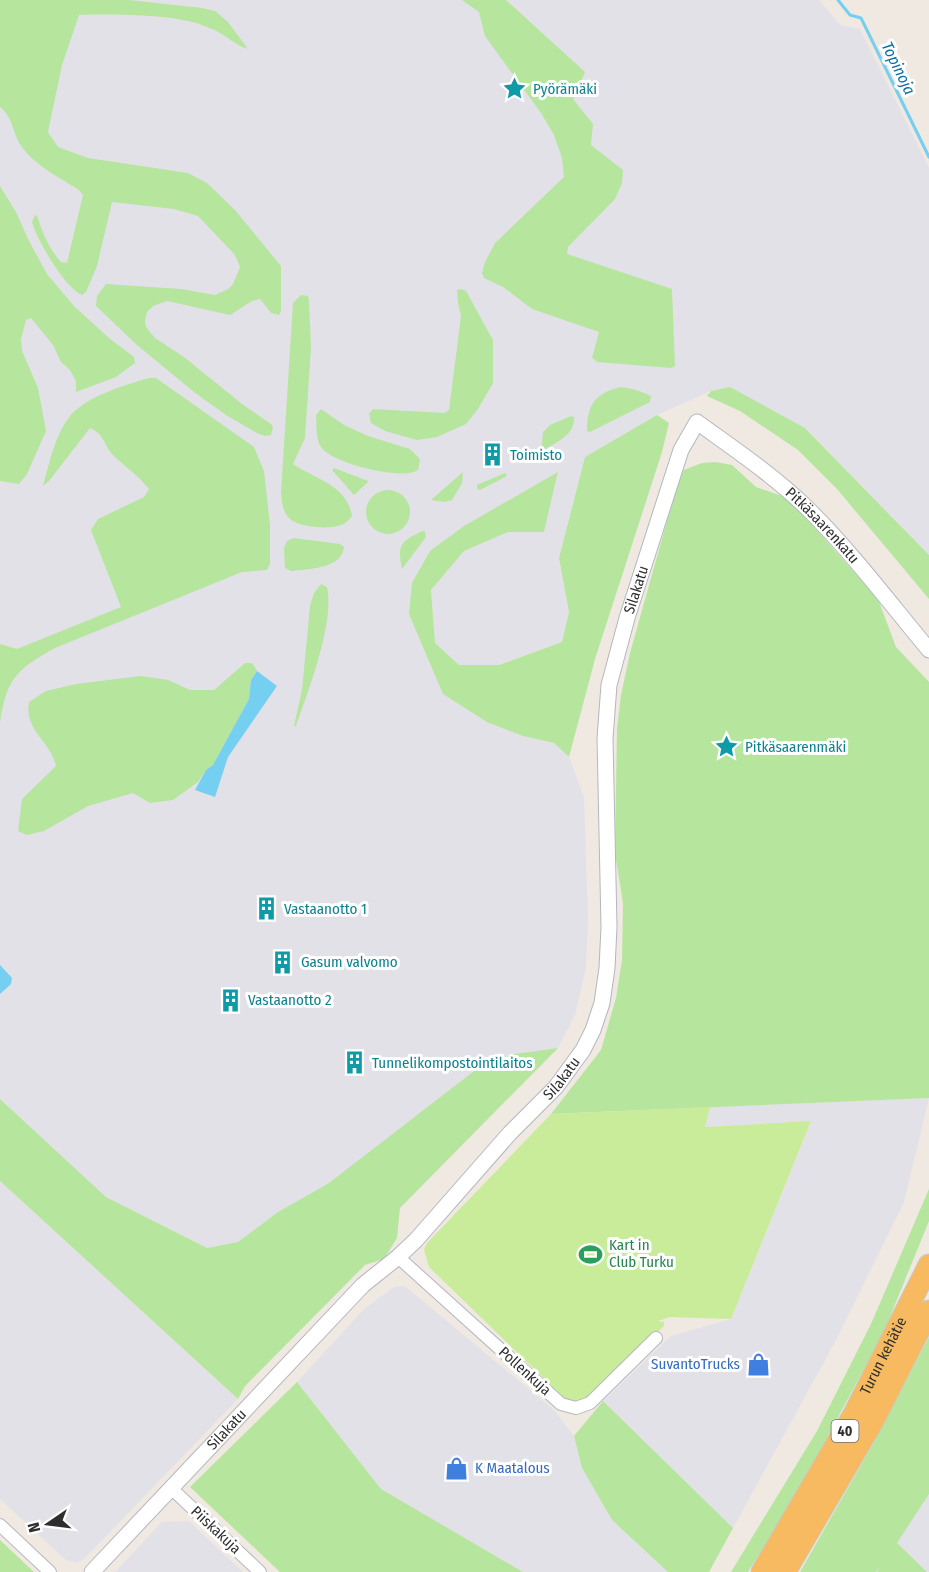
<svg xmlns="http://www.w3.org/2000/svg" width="929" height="1572" font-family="'Fira Sans Condensed',sans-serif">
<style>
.industrial{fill:#e3e1e8}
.green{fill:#b6e59e}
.pitch{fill:#c9ec9a}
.water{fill:#75cff0}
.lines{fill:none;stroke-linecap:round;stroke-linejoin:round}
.stream{stroke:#75cff0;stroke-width:3}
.minor-casing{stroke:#b4b7c1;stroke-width:14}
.tertiary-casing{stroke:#b4b7c1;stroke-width:17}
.trunk-casing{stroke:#c9c9c9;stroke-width:23}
.minor{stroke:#fff;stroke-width:12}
.tertiary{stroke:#fff;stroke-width:15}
.trunk{stroke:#f8ba60;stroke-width:21}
.labels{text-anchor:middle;stroke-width:6;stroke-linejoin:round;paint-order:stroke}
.shield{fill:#fff;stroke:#6d6d6d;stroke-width:1.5}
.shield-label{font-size:14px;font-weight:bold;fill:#2e2e2e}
.culture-label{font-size:15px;fill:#0d838f;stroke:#fff;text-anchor:start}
.street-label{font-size:15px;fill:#2e2e2e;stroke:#fff}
.leisure-label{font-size:15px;fill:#27864d;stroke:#fff;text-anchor:start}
.shop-label{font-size:15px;fill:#366cbe;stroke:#fff;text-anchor:end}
.water-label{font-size:16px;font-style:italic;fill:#0d6fa3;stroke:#fff}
</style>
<rect width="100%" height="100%" fill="#efe9e1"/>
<!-- industrial -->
<path class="industrial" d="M0,0H819L840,25L860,29L929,168V555L809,431L730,387L711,391L657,415L585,457L559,558L569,612L562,642L498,665H459L435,643L431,590L464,551L508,532H544L558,473L412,583L443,694L523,736L554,743L569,757L584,797L588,917L586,968L575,1015L558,1048L514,1054L329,1183L278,1212L238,1242L207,1248L106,1197L0,1099Z
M929,1098L904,1202L835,1342L733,1528L603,1401L671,1336L731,1319L811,1122L704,1127L710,1107Z
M0,1181L238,1399L84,1559L77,1563L66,1560L0,1499Z
M405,1286L554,1410L574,1436L582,1468L612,1520L668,1572H523L381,1489L297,1382L365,1308L394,1287Z
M929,1494V1572H876L896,1543Z
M189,1521L243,1572H115L162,1522Z"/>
<!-- green -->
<path class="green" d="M0,0H129L202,8L215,11L228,22L248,49C236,45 230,39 220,33C214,29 206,27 199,24C166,14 114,14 79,15L62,65L48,132L58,147L88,158L188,173L207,183L235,210L281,266V311L279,315L271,313L260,299L252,301L230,315L167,301L153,306L147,312L145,321L146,327L155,338L184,357L242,404L271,424L273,427L271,435L265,436L257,433L226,415L194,392L137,345L96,306L97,296L106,284L181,289L215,295L228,289L233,284L240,267L235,255L198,216L174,209L112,202L97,266L86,292L82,295C65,288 37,240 32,222L35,215L37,216C43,233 48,248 61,262L67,263L83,195L79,190C59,177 33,165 20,144C12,131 13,117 0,107Z
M462,0H506L585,72L573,99L593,124L591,145L623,170L622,183L615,199L568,247L567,254L672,289L675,366L671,368L597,362L592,358L599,332L532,309L503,287L484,278L482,273L485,262L495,243L564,177L562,158L554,135L541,113L485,36L479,12Z
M0,186L16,212L29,241L47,274L74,306L109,338L134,357L135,363L116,377L76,392V381L70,370L61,362L53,345L31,318L26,320L21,339L22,351L38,388L46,431L27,474L19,484L0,481Z
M460,289L466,291L493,340V383L478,409L466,424L437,437L417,440L385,431L371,423L369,414L373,409L445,413L449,410L461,316L458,303L457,290Z
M301,295L308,296L309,300L311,347L305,438L293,464C315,479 347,485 352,516C348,520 346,524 341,525C330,530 298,527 290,519C282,512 282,501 281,492L293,303Z
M149,378H156L254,447L264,471L270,525V564L267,570L242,572L55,648C17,669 6,679 0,723V644L17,649L121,607L91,530L98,519L144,497L149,489C138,475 124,466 112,454C103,443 105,435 90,428L49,481L43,486C49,464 55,435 70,416C87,396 125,385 149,378Z
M621,387C631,388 641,391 651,396L650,402L590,432L587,431C587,405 595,393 621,387Z
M730,387L805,428L929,555V599L837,489L798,450L740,411L707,396L711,391Z
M321,409L344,425L368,436L410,449L420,459L418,470C402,481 331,463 321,447C315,438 317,425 316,415Z
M657,415L669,423L662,452L595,659L569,757L554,743L523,736L487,722L443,694L409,614L412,583L430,551L464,526L558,472L544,532H508L464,551L431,590L435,643L459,665H499L562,642L569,612L559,558L585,457Z
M571,416L574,417C575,435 558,441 544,450L542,444L543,432L550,425Z
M715,462L732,465L756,487L782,496L798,509L878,599L896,647L929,682V1098L551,1114L601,1050L616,998L622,960L623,903L615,853L617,729L621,695L630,653L681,471L702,463Z
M334,468L368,481V482L354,495L332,470Z
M463,472L462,483L452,500L444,502L431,500Z
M505,473L507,476L480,490L477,489V485Z
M366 512a22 22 0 1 1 44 0a22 22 0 1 1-44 0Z
M423,531L425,532L426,537L402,569C397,544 401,541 423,531Z
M294,538L340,544L344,547C342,569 308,569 291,571L285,568L284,548L287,541Z
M321,584L327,587C335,622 308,691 296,726H294L302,690L310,606L314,593Z
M245,663H252L257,671L251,680L249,699L213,765L206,770L198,782L173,800L150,803L133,793L88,806L44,831L27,835L18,831L22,799L56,766C51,741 24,731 29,702L46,691L76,684L141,676L168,680L190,690H214Z
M558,1048L400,1208L397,1238L384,1259L365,1265L245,1386L238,1399L0,1181V1099L106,1197L207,1248L238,1242L278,1212L329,1183L478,1068L514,1054Z
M929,1189V1221L885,1329L827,1438L776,1528L748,1572H731L817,1431L871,1324Z
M929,1337V1494L897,1543L927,1572H877L881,1566L876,1572H800L873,1444Z
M297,1382L381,1489L523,1572H280L190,1487Z
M603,1401L733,1528L709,1572H668L612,1520L582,1468L574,1436Z
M0,1540L34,1572H0Z"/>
<!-- pitch -->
<path class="pitch" d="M710,1107L705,1127L811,1121L731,1319L670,1317L658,1321L664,1322V1326L588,1397C578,1402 573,1404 564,1398L429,1267L424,1250L427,1243L551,1114Z"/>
<!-- water -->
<path class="water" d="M257,671L277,686L228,757L215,797L195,790L206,770L213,765L249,699L251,680Z
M0,965L12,978L11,984L0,994Z"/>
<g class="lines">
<!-- stream -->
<path class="stream" d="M838,0L850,15L861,18L929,157"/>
<defs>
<path id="minor" d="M398,1257L561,1404L576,1408L590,1403L656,1338
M172,1489L260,1572
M0,1525L50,1572"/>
<g id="tertiary">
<path id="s1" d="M92,1572L363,1285L398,1257L416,1240L510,1133L556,1087L583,1050L593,1030L602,1003L607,968L609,927L605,738L609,685L627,618L681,450L697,422C734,449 773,475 806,507C851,551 889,602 929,650"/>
</g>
<g id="trunk">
<path id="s2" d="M762,1572L854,1414L929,1265"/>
<path d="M785,1572L872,1423L929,1311"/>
</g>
</defs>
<!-- minor casing -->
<use href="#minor" class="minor-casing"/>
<!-- tertiary casing -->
<use href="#tertiary" class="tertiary-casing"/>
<!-- trunk casing -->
<use href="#trunk" class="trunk-casing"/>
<!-- minor -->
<use href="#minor" class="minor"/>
<!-- tertiary -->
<use href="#tertiary" class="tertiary"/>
<!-- trunk -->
<use href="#trunk" class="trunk"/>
</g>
<!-- icons -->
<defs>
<symbol id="sight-bare" viewBox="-9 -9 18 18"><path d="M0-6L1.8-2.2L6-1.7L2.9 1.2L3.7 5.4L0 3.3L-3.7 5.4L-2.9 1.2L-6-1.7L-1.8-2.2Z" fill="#0f9aa8" stroke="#fff" stroke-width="2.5" paint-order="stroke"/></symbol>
<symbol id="building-bare" viewBox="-9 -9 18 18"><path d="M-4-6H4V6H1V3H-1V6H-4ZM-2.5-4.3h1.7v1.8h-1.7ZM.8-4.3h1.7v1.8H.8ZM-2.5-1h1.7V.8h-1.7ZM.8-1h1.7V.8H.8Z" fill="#0f9aa8" stroke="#fff" stroke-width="2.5" paint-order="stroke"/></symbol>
<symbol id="stadium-bare" viewBox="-9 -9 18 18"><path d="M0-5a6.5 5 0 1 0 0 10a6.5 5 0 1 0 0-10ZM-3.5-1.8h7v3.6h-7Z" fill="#2e9e5b" stroke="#fff" stroke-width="2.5" paint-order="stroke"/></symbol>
<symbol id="shop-bare" viewBox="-9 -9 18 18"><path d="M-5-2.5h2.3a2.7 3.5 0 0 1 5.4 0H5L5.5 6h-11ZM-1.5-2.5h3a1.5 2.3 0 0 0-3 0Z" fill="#3f7fe0" stroke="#fff" stroke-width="2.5" paint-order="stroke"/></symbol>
</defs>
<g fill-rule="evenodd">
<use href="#sight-bare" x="498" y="72" width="33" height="33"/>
<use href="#building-bare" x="476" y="438" width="33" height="33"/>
<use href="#sight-bare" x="710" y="730" width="33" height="33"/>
<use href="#building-bare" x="250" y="892" width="33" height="33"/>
<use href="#building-bare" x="266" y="946" width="33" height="33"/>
<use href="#building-bare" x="214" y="984" width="33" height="33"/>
<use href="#building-bare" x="338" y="1046" width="33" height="33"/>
<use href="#stadium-bare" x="574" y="1238" width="33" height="33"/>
<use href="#shop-bare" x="742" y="1348" width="33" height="33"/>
<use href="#shop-bare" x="440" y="1452" width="33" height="33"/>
</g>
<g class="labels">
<!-- shield labels -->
<rect class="shield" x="831.5" y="1420" width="27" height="22" rx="4.5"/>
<g class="shield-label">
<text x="845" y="1436">40</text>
</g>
<!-- culture labels -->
<g class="culture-label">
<text x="533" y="94">Pyörämäki</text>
<text x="510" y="460">Toimisto</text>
<text x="745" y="752">Pitkäsaarenmäki</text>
<text x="284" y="914">Vastaanotto 1</text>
<text x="301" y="967">Gasum valvomo</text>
<text x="248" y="1005">Vastaanotto 2</text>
<text x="372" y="1068">Tunnelikompostointilaitos</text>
</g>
<!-- street labels -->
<g class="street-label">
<text dy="5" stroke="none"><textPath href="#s1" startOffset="1528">Pitkäsaarenkatu</textPath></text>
<text dy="5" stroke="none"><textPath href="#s1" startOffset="1186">Silakatu</textPath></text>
<text dy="5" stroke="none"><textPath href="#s1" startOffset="682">Silakatu</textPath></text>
<text dy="5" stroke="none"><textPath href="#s2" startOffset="248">Turun kehätie</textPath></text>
<text transform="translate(525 1371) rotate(42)" y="5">Pollenkuja</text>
<text dy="5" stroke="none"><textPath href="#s1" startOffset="196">Silakatu</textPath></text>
<text transform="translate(216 1530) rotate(43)" y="5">Piiskakuja</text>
</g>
<!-- leisure labels -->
<g class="leisure-label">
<text x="609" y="1250">Kart in<tspan x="609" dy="17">Club Turku</tspan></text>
</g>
<!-- shop labels -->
<g class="shop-label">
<text x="740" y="1369">SuvantoTrucks</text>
<text x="475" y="1473" text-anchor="start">K Maatalous</text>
</g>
<!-- water labels -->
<g class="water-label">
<text transform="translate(899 68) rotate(64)" y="6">Topinoja</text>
</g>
</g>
<!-- north arrow -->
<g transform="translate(48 1524) rotate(256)" stroke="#ffffff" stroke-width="4.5" paint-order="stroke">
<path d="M0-4.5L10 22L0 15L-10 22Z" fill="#2e2e2e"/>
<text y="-9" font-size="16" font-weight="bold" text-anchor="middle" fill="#2e2e2e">N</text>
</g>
</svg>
